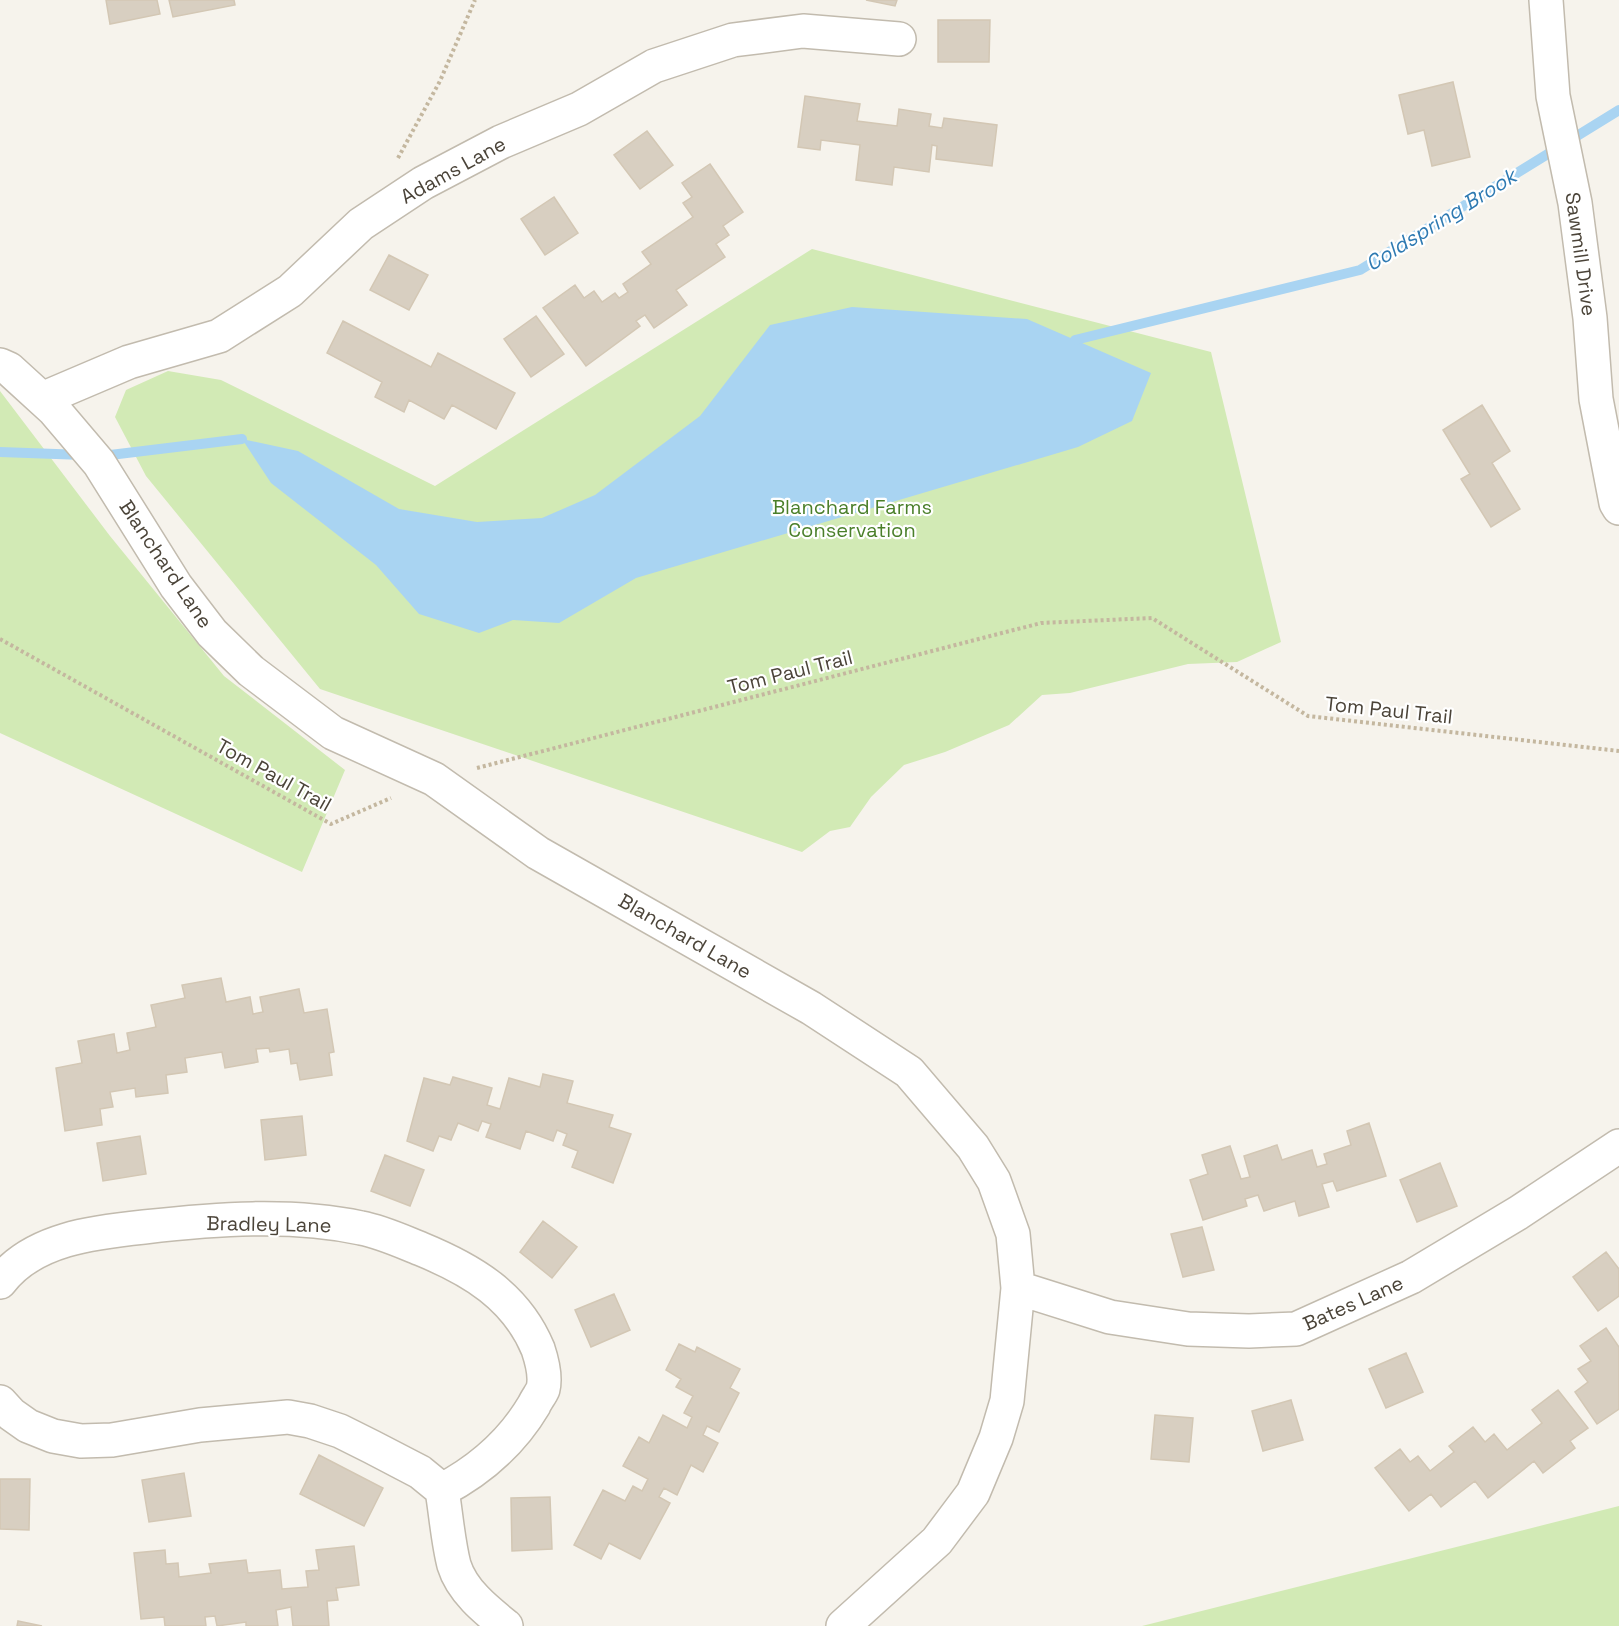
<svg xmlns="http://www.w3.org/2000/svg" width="1619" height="1626" font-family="'Space Grotesk',sans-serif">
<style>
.green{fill:#d2eab5}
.water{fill:#a9d4f2}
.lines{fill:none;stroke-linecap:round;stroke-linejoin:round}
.stream{stroke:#a9d4f2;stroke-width:10}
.building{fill:#d8cfc1;stroke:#d3c7b4;stroke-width:1.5}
.minor-casing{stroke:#c2bbae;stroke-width:36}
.path{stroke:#c4b79f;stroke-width:4;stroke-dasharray:3 3;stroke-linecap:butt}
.minor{stroke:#fff;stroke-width:33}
.labels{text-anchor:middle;stroke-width:4.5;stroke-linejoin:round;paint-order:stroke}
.street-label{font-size:20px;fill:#4b4439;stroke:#fff}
.park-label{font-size:20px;fill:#4a7f2a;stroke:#fff}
.water-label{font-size:21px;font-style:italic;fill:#2e7ab2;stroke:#fff}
</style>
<rect width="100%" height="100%" fill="#f6f3ec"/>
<!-- green -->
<path class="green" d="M812,249L1211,352L1281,642L1237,662L1188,664L1070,693L1042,695L1009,725L945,752L904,765L871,797L850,827L830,831L802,852L320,689L146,476L115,417L126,390L168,371L221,380L435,486Z
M0,391L110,536L224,676L345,770L302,872L0,733Z
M1619,1506V1626H1142Z"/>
<!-- water -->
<path class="water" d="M852,307L1027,319L1151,373L1132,421L1078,447L636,578L559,623L513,620L479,633L419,614L376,565L271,483L242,439L298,451L399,509L477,522L542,518L595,495L700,416L770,325Z"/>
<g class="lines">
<!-- stream -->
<path class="stream" d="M1075,340L1360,270L1619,110
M0,452L84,455
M102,456L242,439"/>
</g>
<!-- building -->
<path class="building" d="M106,0H157L160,14L110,24Z
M169,0H234L235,5L173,17Z
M866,0H897L895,6Z
M938,20H990L989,62H938Z
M1453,82L1470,157L1432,166L1424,130L1408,134L1399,95Z
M805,96L860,104L857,121L897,126L899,109L931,114L929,126L942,128L944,118L997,125L992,166L936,159L937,146L932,145L929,172L894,167L892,185L856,180L860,145L821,140L820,150L798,147Z
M647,131L673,165L640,189L614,155Z
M710,164L743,212L723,226L729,235L716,244L725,257L676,290L687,305L654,328L645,315L636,321L640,326L586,366L543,308L575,285L584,298L594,291L602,302L615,293L619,298L628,292L623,284L651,264L642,252L693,217L683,203L692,197L682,183Z
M554,197L578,233L545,255L521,219Z
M389,255L428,275L409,310L370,290Z
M536,316L564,354L531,377L504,339Z
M343,321L431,367L438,353L515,393L496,429L452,405L444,419L409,400L404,412L375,397L382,382L327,353Z
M1482,405L1510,451L1492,463L1520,509L1491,527L1461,479L1470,474L1443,430Z
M221,978L226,1002L250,997L253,1014L263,1012L260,997L299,989L304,1013L327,1009L334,1052L329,1053L332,1075L300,1080L297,1063L291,1064L289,1049L270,1052L269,1048L256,1049L258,1062L225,1068L222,1052L185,1058L187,1072L166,1075L168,1093L136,1097L135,1088L110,1092L113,1107L100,1109L102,1125L65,1131L56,1068L82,1063L78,1041L114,1034L117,1053L130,1050L127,1033L156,1027L151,1005L185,998L182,985Z
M543,1074L573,1081L567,1103L613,1115L609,1127L631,1134L613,1183L572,1167L578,1151L563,1145L567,1134L557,1130L553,1141L526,1131L520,1149L486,1137L491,1124L482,1121L478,1131L458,1123L451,1140L439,1136L433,1151L407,1141L424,1078L450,1085L453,1077L492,1088L487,1105L500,1109L509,1078L540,1087Z
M302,1116L306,1155L265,1160L261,1120Z
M1369,1123L1386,1176L1337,1191L1333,1181L1322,1184L1329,1207L1299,1216L1295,1201L1264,1211L1258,1195L1245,1199L1247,1206L1203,1220L1190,1180L1208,1174L1202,1155L1230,1146L1241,1179L1250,1177L1244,1156L1277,1145L1282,1160L1312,1150L1317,1167L1327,1164L1324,1154L1351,1145L1347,1131Z
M140,1136L146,1174L103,1181L97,1143Z
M385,1155L424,1170L410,1206L371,1191Z
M1440,1163L1457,1206L1417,1222L1400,1180Z
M543,1221L577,1247L552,1278L520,1252Z
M1202,1227L1214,1270L1183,1277L1171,1234Z
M1606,1252L1619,1269V1296L1598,1311L1573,1277Z
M614,1294L630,1330L591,1347L575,1310Z
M1606,1328L1619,1347V1409L1597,1424L1575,1392L1588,1382L1578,1369L1591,1361L1580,1346Z
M679,1344L695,1352L697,1347L740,1369L730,1388L739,1393L719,1432L707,1426L703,1435L718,1443L703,1472L691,1465L677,1495L664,1488L659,1497L670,1503L640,1559L609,1543L601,1559L574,1545L603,1490L625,1501L633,1486L642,1491L648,1479L623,1466L639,1437L649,1443L663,1415L687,1428L692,1417L684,1413L693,1396L676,1387L681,1379L666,1370Z
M1406,1353L1423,1392L1386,1408L1369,1369Z
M1558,1390L1588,1428L1570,1441L1575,1448L1543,1473L1534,1461L1488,1498L1475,1481L1441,1507L1431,1494L1409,1511L1375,1468L1400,1449L1410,1462L1418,1456L1430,1471L1454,1452L1449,1446L1473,1427L1485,1442L1494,1434L1507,1450L1542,1423L1532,1410Z
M1291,1400L1303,1440L1263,1451L1252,1411Z
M1155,1415L1193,1418L1189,1462L1151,1459Z
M319,1455L383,1488L364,1526L300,1494Z
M184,1473L191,1516L149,1522L142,1480Z
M0,1479H30L29,1530L0,1529Z
M550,1497L552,1549L512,1551L511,1498Z
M354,1546L359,1585L336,1588L338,1600L327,1601L329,1626H293L291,1607L276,1610L278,1626H246V1622L217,1626L215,1616L205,1617L206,1626H165L164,1617L141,1619L134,1553L165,1550L166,1564L178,1563L179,1577L211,1573L209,1564L246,1560L248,1573L280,1570L282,1589L308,1587L306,1571L319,1570L316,1550Z
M18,1621L42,1626H17Z"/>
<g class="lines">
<defs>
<path id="minor" d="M1546,0L1553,96L1575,203L1590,318L1596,399L1616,503L1619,508
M0,365L9,369L54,410L99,463L176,586L212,633L251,671L333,733L434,779L538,853L811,1008L909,1072L973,1147L994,1181L1013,1234L1018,1288L1007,1401L996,1438L973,1493L937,1541L843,1626
M42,399L129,362L219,336L290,291L361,224L423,183L501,142L579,109L654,66L733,40L803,31L899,39
M0,1282C32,1239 95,1232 144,1227C215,1219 291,1213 361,1228C382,1232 401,1241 421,1249C472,1270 516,1296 538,1349C542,1361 546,1377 543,1389C541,1394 536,1400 534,1405C512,1442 480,1470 442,1490
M1018,1288L1110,1317L1188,1329L1249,1331L1296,1329L1411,1277L1518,1213L1619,1146
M0,1402L11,1414L28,1426L53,1436L81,1441L112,1440L200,1425L288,1417L310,1421L340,1431L372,1447L420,1472L442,1490C446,1514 448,1542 454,1565C462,1591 486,1610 506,1626"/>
</defs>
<!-- minor casing -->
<use href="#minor" class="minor-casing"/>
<!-- path -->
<path class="path" d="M398,158L440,81L475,0
M0,639L331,824L391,798
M477,768L1041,623L1152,618L1308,716L1619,751"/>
<!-- minor -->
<use href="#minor" class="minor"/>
</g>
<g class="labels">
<!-- street labels -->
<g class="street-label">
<text transform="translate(453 170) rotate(-29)" y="7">Adams Lane</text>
<text transform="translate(1581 254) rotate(82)" y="7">Sawmill Drive</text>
<text transform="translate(166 564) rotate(56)" y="7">Blanchard Lane</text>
<text transform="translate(790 672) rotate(-14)" y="7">Tom Paul Trail</text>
<text transform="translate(1389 710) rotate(6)" y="7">Tom Paul Trail</text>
<text transform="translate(274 775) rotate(29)" y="7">Tom Paul Trail</text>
<text transform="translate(685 936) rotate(30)" y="7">Blanchard Lane</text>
<text transform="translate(269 1224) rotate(1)" y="7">Bradley Lane</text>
<text transform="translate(1353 1303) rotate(-24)" y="7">Bates Lane</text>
</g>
<!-- park labels -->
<g class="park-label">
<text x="852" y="514">Blanchard Farms<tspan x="852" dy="23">Conservation</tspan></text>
</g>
<!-- water labels -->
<g class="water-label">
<text transform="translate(1441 220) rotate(-32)" y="7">Coldspring Brook</text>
</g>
</g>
</svg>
